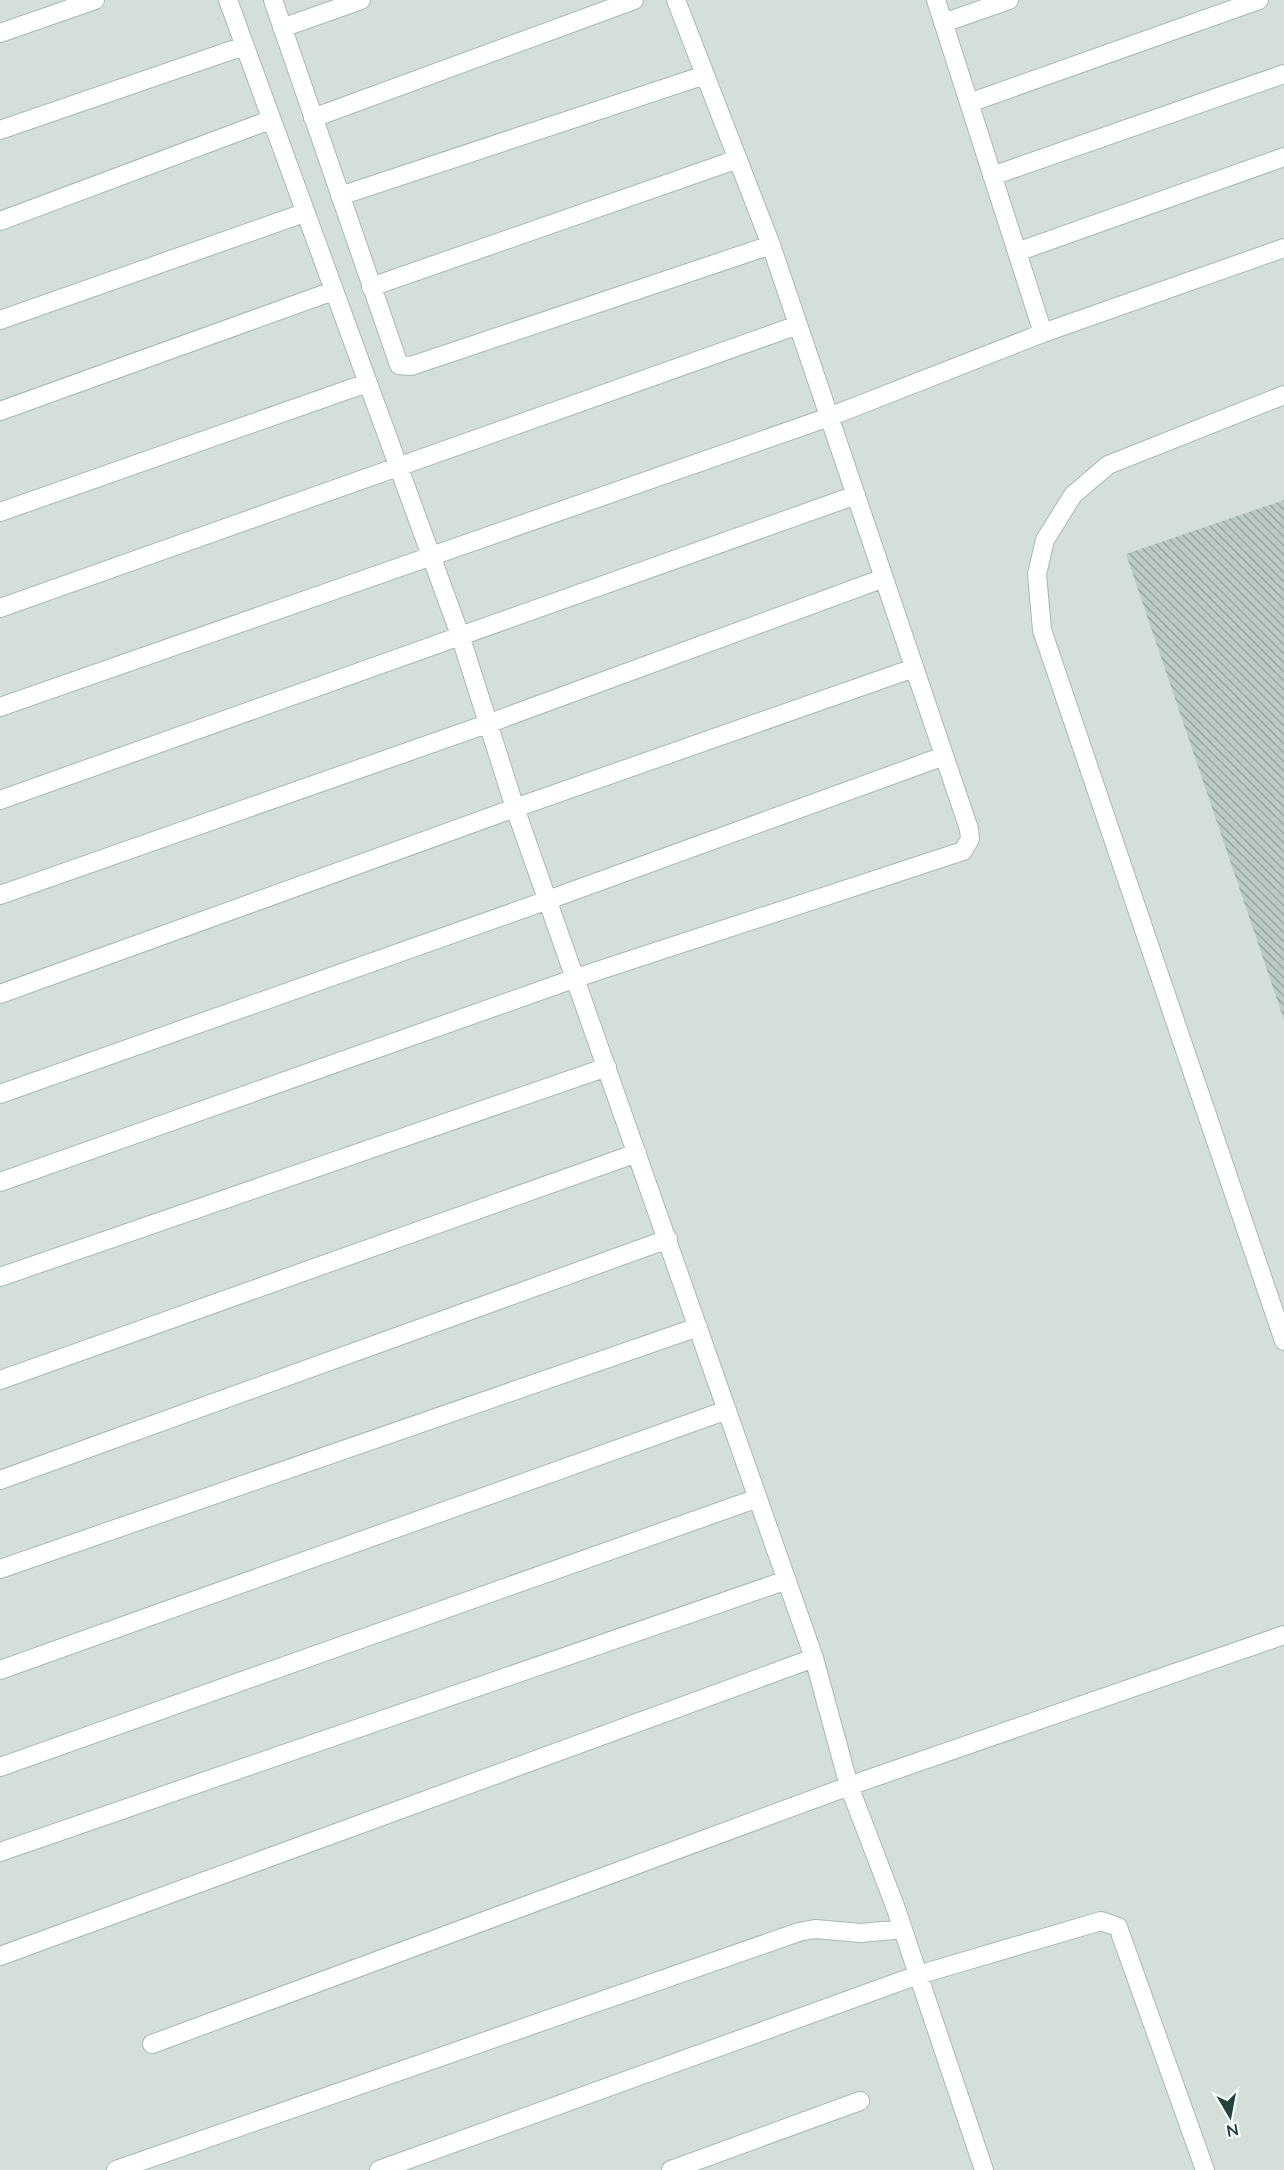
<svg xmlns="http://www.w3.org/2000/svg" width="1284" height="2170" font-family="Mulish,sans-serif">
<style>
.built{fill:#d4dfda}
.building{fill:url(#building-back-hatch)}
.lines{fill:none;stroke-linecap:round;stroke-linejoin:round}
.minor-casing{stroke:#a8b8b2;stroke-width:20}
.minor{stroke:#fff;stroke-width:18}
</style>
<defs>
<pattern id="building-back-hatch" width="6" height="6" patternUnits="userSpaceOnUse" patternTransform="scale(1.5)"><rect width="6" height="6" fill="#bbcac4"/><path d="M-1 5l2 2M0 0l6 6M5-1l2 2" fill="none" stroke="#98a6a0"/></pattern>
</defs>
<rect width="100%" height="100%" fill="#e6efeb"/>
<!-- built -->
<path class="built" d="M0,0H1284V2170H0Z"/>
<!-- building -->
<path class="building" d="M1284,500V1020L1126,554Z"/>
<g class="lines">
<defs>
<path id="minor" d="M228,0L460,635L515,808L814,1658L849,1786L895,1906L984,2170
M273,0L399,365L411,366L771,245
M936,0L1043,333
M943,23L1009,0
M282,28L361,0
M0,33L95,0
M969,103L1259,0
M313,118L634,0
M0,130L244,46
M992,176L1284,74
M340,196L705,75
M0,221L270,120
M1017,252L1284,157
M371,287L738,159
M0,320L304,213
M1284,395L1108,465L1073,495L1045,540L1037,574L1042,630L1284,1341
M0,411L333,291
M0,512L367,383
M0,608L798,325
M0,707L829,417L1043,333L1284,248
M0,800L856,495
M0,895L487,724L884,578
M0,994L515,808L914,668
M0,1094L548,900L944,756
M0,1182L576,978L963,851L970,839L969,829L771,245L676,0
M0,1277L607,1067
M0,1380L637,1153
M0,1480L668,1239
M0,1569L698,1327
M0,1670L727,1410
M0,1767L758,1498
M0,1852L787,1580
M0,1956L814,1658
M152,2044L849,1786L1284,1635
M116,2170L799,1932L815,1929L861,1933L903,1929
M379,2170L918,1975L1101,1921L1118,1927L1205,2170
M671,2170L860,2101"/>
</defs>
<!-- minor casing -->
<use href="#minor" class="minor-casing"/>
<!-- minor -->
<use href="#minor" class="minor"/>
</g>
<!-- north arrow -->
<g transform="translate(1230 2116) rotate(170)" stroke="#f7fbf9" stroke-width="4.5" paint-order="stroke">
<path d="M0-4.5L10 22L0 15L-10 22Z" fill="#24423a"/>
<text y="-9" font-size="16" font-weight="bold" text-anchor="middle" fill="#24423a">N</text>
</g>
</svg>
